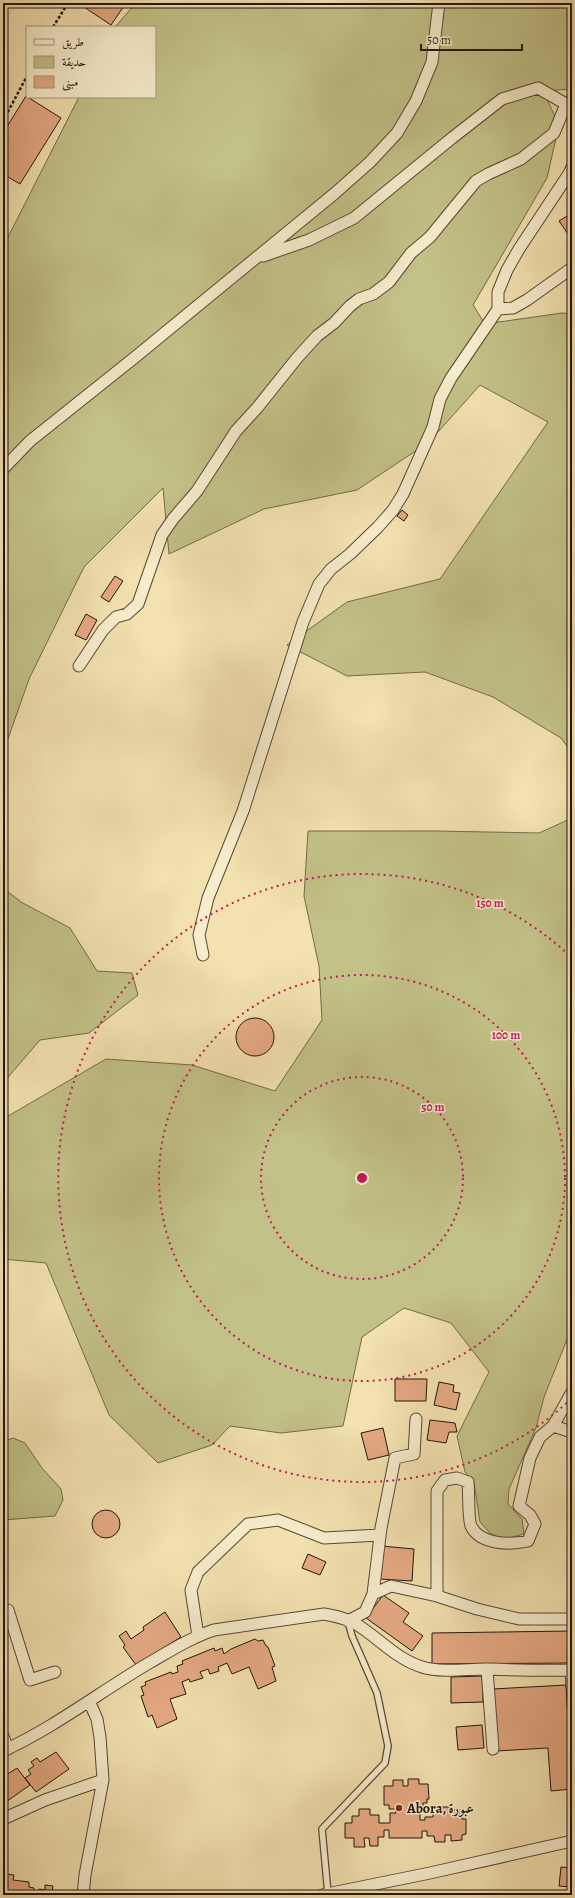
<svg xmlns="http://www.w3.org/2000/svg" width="575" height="1898" font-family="Alegreya,Amiri,serif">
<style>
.green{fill:#c2c187;stroke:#716b4a}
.building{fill:#e5a983;stroke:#20150c}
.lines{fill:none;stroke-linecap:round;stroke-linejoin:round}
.service-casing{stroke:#554835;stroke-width:8}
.minor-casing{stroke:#554835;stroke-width:13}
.path{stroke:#20150c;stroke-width:2.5;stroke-dasharray:3 2;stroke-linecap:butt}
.service{stroke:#f7eccc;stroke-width:5.5}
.minor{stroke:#f7eccc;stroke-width:11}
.ring{fill:none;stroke:#c2185b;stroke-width:2;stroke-dasharray:2 4}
.poi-dot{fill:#8f2418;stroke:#f7eccc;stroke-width:1.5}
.labels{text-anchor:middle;stroke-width:3;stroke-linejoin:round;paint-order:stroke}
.poi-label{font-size:14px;font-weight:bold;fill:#20150c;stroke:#f7eccc;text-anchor:start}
.centre{fill:#c2185b;stroke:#f7eccc;stroke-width:2}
.ring-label{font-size:12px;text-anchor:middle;font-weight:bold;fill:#c2185b;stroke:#f7eccc;stroke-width:3;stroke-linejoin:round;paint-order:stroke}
</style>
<rect width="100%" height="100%" fill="#f3e1b0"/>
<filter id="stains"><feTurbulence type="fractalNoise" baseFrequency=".005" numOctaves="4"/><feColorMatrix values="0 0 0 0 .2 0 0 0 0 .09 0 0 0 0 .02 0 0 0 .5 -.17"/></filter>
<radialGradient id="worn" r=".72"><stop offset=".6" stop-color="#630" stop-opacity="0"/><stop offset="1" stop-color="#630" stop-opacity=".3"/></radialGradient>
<!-- green -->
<path class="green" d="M136,3H572V89L543,91L559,125L547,178L473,305L485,324L562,313L572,314V610L569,671L572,670V753L561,738L493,697L425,672L347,676L287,645L347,602L440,579L548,422L480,385L429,442L357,490L264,509L169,554L163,488L84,567L29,679L3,753V247L79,97H155V27H115Z
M572,818V1327L544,1397L536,1428L509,1489L508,1504L522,1519L524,1534L504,1539L491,1534L480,1522L474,1482L465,1472L457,1436L489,1372L451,1323L404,1308L362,1337L343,1426L281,1433L230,1426L212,1445L158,1463L109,1415L46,1263L3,1259V1119L106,1059L192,1065L275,1091L322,1020L319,966L304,896L308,831H437L539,833Z
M3,888L21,902L70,928L97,971L132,973L138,995L89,1033L40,1040L3,1083Z
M13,1438L25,1443L42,1468L61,1489L63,1500L55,1516L3,1520V1442Z"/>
<!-- building -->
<path class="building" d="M78,3H126L111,25Z
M26,96L61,118L20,184L3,174V133Z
M572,213V240L559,221Z
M402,510L408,515L404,521L397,516Z
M115,576L123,581L109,602L101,597Z
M86,614L97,620L86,640L75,635Z
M236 1037a19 19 0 1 1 38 0a19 19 0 1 1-38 0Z
M395,1379H427L426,1401H395Z
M439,1382L454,1385L453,1392L460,1393L456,1410L434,1405Z
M430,1420L455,1423L457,1432H449L446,1443L427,1440Z
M383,1428L389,1455L368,1460L361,1433Z
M92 1524a14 14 0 1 1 28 0a14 14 0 1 1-28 0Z
M382,1546L414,1549L412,1581L380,1579Z
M308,1554L326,1562L320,1575L302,1568Z
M383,1595L409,1613L403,1622L423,1636L412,1651L366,1618Z
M165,1612L181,1637L136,1665L123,1647L125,1645L119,1636L126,1631L131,1639L144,1630L143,1627Z
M572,1631V1663L432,1664V1633Z
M255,1639L258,1641L263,1640L266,1646L268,1647L275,1666L272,1667L276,1681L258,1689L249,1667L232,1674L227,1663L218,1667L219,1671L210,1674L208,1669L200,1672L203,1678L190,1682L189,1679L182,1682L186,1694L170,1699L177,1719L157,1728L152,1715L148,1717L141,1696L144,1695L141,1687L146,1685L145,1682L171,1672L172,1674L178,1672L177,1666L183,1664L182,1661L214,1648L215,1651L222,1648L224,1654L231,1649Z
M483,1676V1702L451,1703V1677Z
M566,1685L572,1789L551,1791L548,1748L496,1751L493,1689Z
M482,1725L484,1748L458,1750L456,1727Z
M56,1752L69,1769L36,1792L25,1778L31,1774L28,1770L34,1766L31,1762L37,1758L40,1762Z
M17,1768L30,1785L3,1804V1777Z
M408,1779H419V1784H428L429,1799H427V1803H423V1808H418V1814L420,1813V1820H425V1817H433V1810H442V1807H451L452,1810L459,1809V1813H462V1819H466V1834L462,1835V1840L451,1841V1835H445V1842H435L434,1836H427V1831H422V1838H389V1830H384V1837H378V1846H370L369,1838H364L365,1847H354V1838H345V1823H352V1816H359V1809H370V1815H379V1823H390V1813H396V1809H389V1805H384V1786H393V1780H403V1786H408Z
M561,1867L572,1868V1887L559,1886Z
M7,1874L14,1875L13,1880L29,1882V1887L34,1888L33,1895H3V1878L6,1879Z
M45,1885L53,1886L52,1891L68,1893V1895H38L39,1889L45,1890Z"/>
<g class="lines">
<defs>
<path id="service" d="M328,1894L322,1829L385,1763L388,1746L377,1693L352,1636L348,1621"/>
<path id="minor" d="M263,256L309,240L354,218L452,138L502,99L538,88L566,104L572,112
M498,309L513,308L527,300L572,268
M3,469L30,441L134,358L334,194L370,162L397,133L416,101L432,62L439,3
M79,666L103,630L116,617L127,614L138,604L162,535L173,519L197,491L236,431L257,408L297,358L317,336L334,323L350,306L359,299L373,294L389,282L411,253L430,237L476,181L488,174L521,159L554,133L566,104
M203,955L199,935L208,898L243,811L303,622L319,584L331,569L350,554L378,527L393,510L403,494L433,427L440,399L451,378L498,309V292L507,270L519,249L570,172L572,167
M553,1426L572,1432
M373,1594L381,1528L395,1458L414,1454L416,1419
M437,1596L477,1609L519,1619H572
M3,1611L8,1610L30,1680L55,1672
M348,1621L365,1612L373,1594L391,1586L437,1596V1491L445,1480L457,1478L468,1482C469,1491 468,1519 471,1526C480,1545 510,1545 528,1541L535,1524L530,1515L519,1506L530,1458L540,1437L553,1426L572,1392
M198,1636L191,1590L198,1572L248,1524L278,1520L324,1538L380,1535
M487,1669L493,1749
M571,1670L572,1687
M3,1736L8,1749
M3,1751C55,1727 100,1692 149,1663C170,1651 190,1638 214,1630L324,1614C335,1616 346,1618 356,1624C379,1638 396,1659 422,1667C442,1673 466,1669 486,1669C515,1670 543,1671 572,1670
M3,1819L45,1800L103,1780
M83,1895L85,1875L103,1780L100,1737L97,1719L89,1701
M322,1895L430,1873L572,1841"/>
</defs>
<!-- service casing -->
<use href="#service" class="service-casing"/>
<!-- minor casing -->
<use href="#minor" class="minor-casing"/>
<!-- path -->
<path class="path" d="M53,27L68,3
M3,121L27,76"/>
<!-- service -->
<use href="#service" class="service"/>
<!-- minor -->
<use href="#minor" class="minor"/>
</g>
<!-- distance rings -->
<g class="ring">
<circle cx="362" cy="1178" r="101"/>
<circle cx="362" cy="1178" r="203"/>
<path d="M571 1399A304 304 0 1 1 571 957"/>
</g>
<!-- markers -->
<circle class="poi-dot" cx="399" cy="1808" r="4"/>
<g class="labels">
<!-- poi labels -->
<g class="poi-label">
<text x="407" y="1813">Abora, عبورة</text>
</g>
</g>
<circle cx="362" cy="1178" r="6" class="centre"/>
<g class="ring-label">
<text x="490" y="907">150 m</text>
<text x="506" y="1039">100 m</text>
<text x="433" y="1111">50 m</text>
</g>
<!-- margin -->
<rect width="575" height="1898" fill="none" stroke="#f3e1b0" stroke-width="16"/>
<rect x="4" y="4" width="567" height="1890" fill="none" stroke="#20150c" stroke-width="2"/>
<rect x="8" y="8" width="559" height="1882" fill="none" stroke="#20150c"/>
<!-- legend -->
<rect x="26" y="26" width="130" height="72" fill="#f7eccc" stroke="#a1967f"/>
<rect x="34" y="39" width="20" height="6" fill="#f7eccc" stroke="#a1967f"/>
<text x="62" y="46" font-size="12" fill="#20150c">طريق</text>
<rect x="34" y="56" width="20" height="12" fill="#c2c187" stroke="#a1967f"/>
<text x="62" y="66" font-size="12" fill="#20150c">حديقة</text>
<rect x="34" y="76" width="20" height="12" fill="#e5a983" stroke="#a1967f"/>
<text x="62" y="86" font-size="12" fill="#20150c">مبنى</text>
<!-- scale -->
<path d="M421 44v6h101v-6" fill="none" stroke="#20150c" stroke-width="2"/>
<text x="427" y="44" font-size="12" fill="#20150c" stroke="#f7eccc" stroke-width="3" paint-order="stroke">50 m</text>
<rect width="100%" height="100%" filter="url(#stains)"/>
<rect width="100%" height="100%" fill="url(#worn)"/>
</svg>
